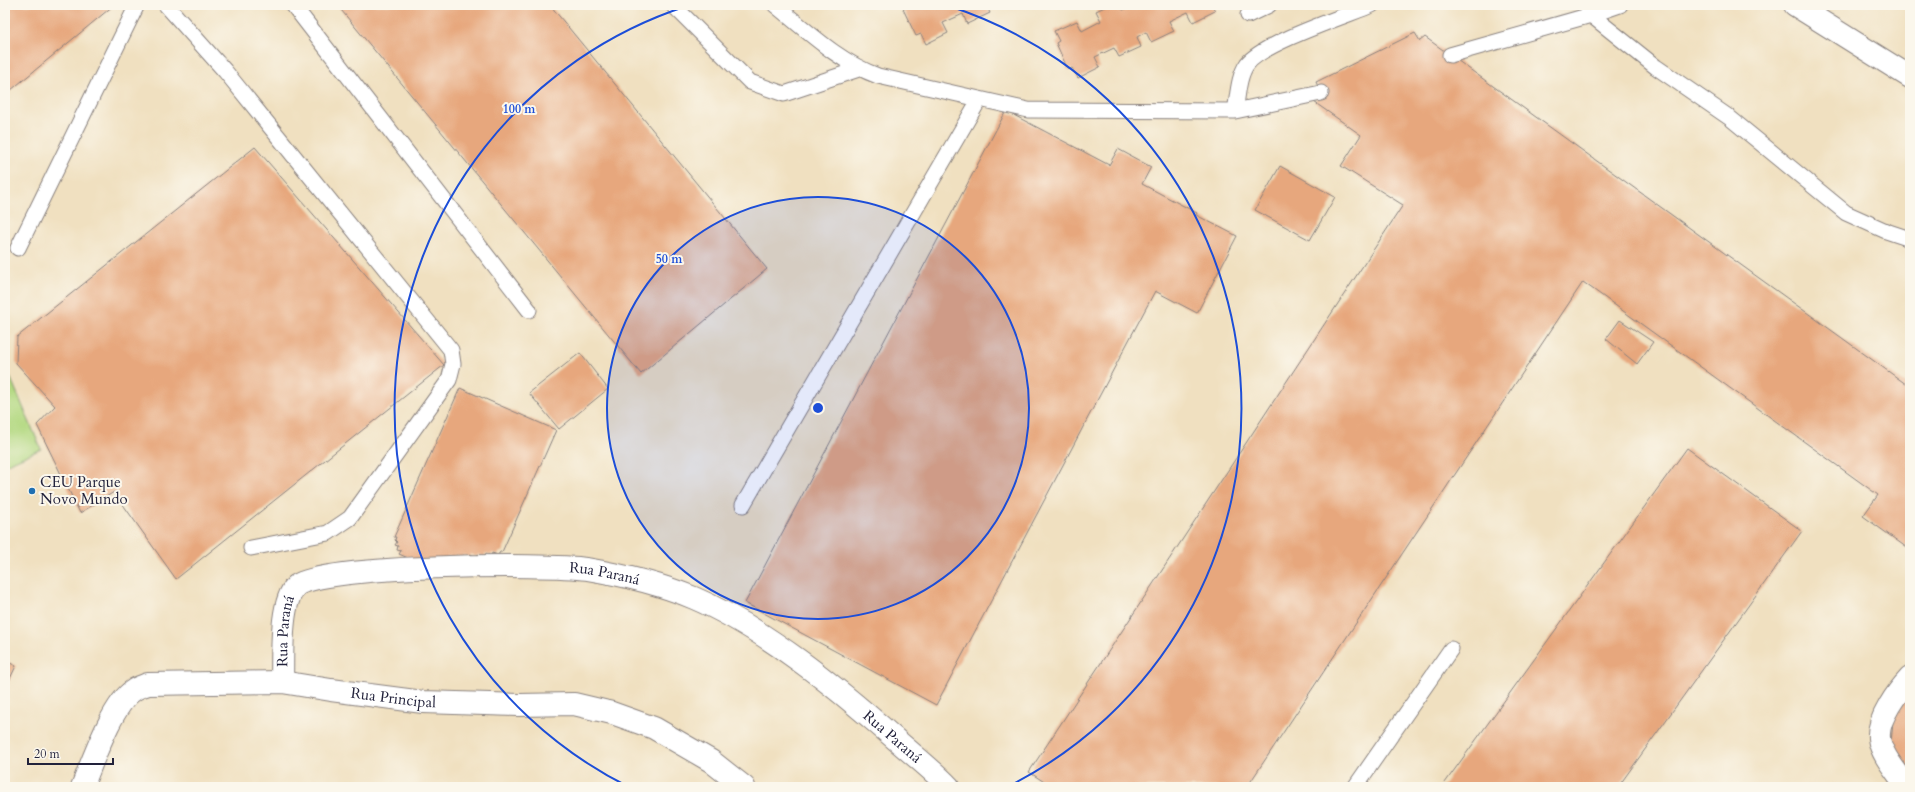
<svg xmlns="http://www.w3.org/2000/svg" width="1915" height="792" font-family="Cardo,serif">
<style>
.green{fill:#b4d982;stroke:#6b7e5e}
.building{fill:#e7a77d}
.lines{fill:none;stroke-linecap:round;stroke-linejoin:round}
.lane-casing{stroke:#89817e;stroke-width:17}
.street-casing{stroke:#89817e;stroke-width:24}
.lane{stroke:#fff;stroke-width:15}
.street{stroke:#fff;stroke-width:22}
.ring{fill:none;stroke:#1d4ed8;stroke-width:2}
.poi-dot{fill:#1f6fb2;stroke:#fbf7ec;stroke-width:1.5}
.labels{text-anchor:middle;stroke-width:4;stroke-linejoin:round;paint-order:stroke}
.poi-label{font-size:15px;fill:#22223b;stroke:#fbf7ec;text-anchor:start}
.street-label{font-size:15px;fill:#22223b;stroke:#fbf7ec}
.centre{fill:#1d4ed8;stroke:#fbf7ec;stroke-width:2}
.ring-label{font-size:12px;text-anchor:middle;font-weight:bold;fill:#1d4ed8;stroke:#fbf7ec;stroke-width:4;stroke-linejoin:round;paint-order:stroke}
</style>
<rect width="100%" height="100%" fill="#fbf7ec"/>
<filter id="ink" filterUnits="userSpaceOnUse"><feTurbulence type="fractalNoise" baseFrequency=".025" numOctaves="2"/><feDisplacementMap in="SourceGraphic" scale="8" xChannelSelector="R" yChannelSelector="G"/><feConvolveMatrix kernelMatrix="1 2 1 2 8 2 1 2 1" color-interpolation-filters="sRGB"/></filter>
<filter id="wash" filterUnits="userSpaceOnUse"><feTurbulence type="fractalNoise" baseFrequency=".012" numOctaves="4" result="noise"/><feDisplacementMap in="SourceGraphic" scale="16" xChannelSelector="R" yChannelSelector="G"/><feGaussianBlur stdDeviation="0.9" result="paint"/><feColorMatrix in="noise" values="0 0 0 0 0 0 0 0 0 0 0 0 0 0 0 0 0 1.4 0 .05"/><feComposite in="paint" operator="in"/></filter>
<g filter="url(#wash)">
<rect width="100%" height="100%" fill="#f0e0c0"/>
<!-- green -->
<path class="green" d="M5,365L41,449L5,465Z"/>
<g id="blocks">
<!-- building -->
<path class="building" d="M5,5H114L5,95Z
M337,5H550L767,269L641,374Z
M907,5H986L990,13L967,24L963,14L943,23L948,33L926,44L921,34L916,36L903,9L907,7Z
M1109,5H1121L1123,10L1133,5H1212L1215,11L1193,22L1188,12L1169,21L1174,31L1151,42L1146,32L1137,37L1141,47L1119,57L1114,48L1095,57L1100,67L1078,78L1072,68L1068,70L1056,43L1059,41L1054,31L1077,21L1082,31L1101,21L1096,11Z
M1415,33L1420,41L1425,37L1910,387V550L1863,516L1878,495L1583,282L1247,787H1052L1029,772L1403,205L1341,166L1361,135L1314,102L1321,93L1316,82Z
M1006,111L1109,165L1118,149L1151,167L1142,184L1197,213L1196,215L1237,236L1197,313L1155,291L936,705L745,603Z
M255,147L444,365L176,579L114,492L80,513L37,425L55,406L16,363L17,337Z
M1280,166L1335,197L1310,240L1255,210Z
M1620,320L1653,342L1637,364L1606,339Z
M580,353L608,389L559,429L529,393Z
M460,388L556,430L502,552H500L498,555L492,553L491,556L486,553L484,557L478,554L477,557L470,554L469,558L463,555L462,558L456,555L454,559L448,556L446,559L415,561L399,554L401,551L397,550L398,546L395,545L397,542L395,540L396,537H394Z
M1687,448L1802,531L1618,787H1442Z
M8,662L16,666L5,689V669Z
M1910,687V774L1891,744L1893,721Z"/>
</g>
</g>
<g filter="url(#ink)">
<use href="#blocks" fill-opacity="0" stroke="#89817e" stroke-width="1"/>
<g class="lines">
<defs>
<path id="lane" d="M166,5L225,71L451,350L453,364L449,380L350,518L328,533L251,548
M293,5L529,310
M673,5L750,82L784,94L859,69
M775,5C807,31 839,62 878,76L1028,110L1235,111L1321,93
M1248,15L1269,5
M1591,15L1656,67L1730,118L1846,213L1886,231L1910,239
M1450,55L1591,15L1620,5
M1235,111C1238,96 1238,77 1247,64C1263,43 1345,16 1372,5
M18,248L137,5
M743,505L979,100
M1355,787L1451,649"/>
<g id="street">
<path d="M1795,5L1910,77"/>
<path id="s1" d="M282,682C283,658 279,603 296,586C317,565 549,563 587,569C623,575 660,584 694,598C764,628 836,687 893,737C912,754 932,769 949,787"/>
<path id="s2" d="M82,787C92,763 112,704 134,690C138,687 143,686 148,684L282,682L331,690L423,702L519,705L574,704L612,713L654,728L711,761L744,787"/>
<path d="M1907,787C1898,773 1881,755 1879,738C1877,719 1898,691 1910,678"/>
</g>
</defs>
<!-- lane casing -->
<use href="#lane" class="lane-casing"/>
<!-- street casing -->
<use href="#street" class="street-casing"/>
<!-- lane -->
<use href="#lane" class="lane"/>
<!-- street -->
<use href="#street" class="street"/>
</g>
</g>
<!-- distance rings -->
<circle cx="818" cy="408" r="211" fill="#1d4ed8" fill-opacity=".12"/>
<g class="ring">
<circle cx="818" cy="408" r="211"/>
<path d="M629 787A423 423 0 0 1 687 6M949 6A423 423 0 0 1 1007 787"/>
</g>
<!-- markers -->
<circle class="poi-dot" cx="32" cy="491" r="4"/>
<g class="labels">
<!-- poi labels -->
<g class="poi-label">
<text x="40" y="487">CEU Parque<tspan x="40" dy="17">Novo Mundo</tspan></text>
</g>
<!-- street labels -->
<g class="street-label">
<text dy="5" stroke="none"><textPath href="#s1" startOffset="410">Rua Paraná</textPath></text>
<text dy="5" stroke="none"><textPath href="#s1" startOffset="51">Rua Paraná</textPath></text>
<text dy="5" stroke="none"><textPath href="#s2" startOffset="373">Rua Principal</textPath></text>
<text dy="5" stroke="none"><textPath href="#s1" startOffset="746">Rua Paraná</textPath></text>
</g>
</g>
<circle cx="818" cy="408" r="6" class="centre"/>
<g class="ring-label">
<text x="519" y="113">100 m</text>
<text x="669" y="263">50 m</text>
</g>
<!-- margin -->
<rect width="1915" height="792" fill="none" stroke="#fbf7ec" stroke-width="20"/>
<!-- scale -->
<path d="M28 758v6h85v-6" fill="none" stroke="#22223b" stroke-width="2"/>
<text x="34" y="758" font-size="12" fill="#22223b" stroke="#fbf7ec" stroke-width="3" paint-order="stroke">20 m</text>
</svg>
